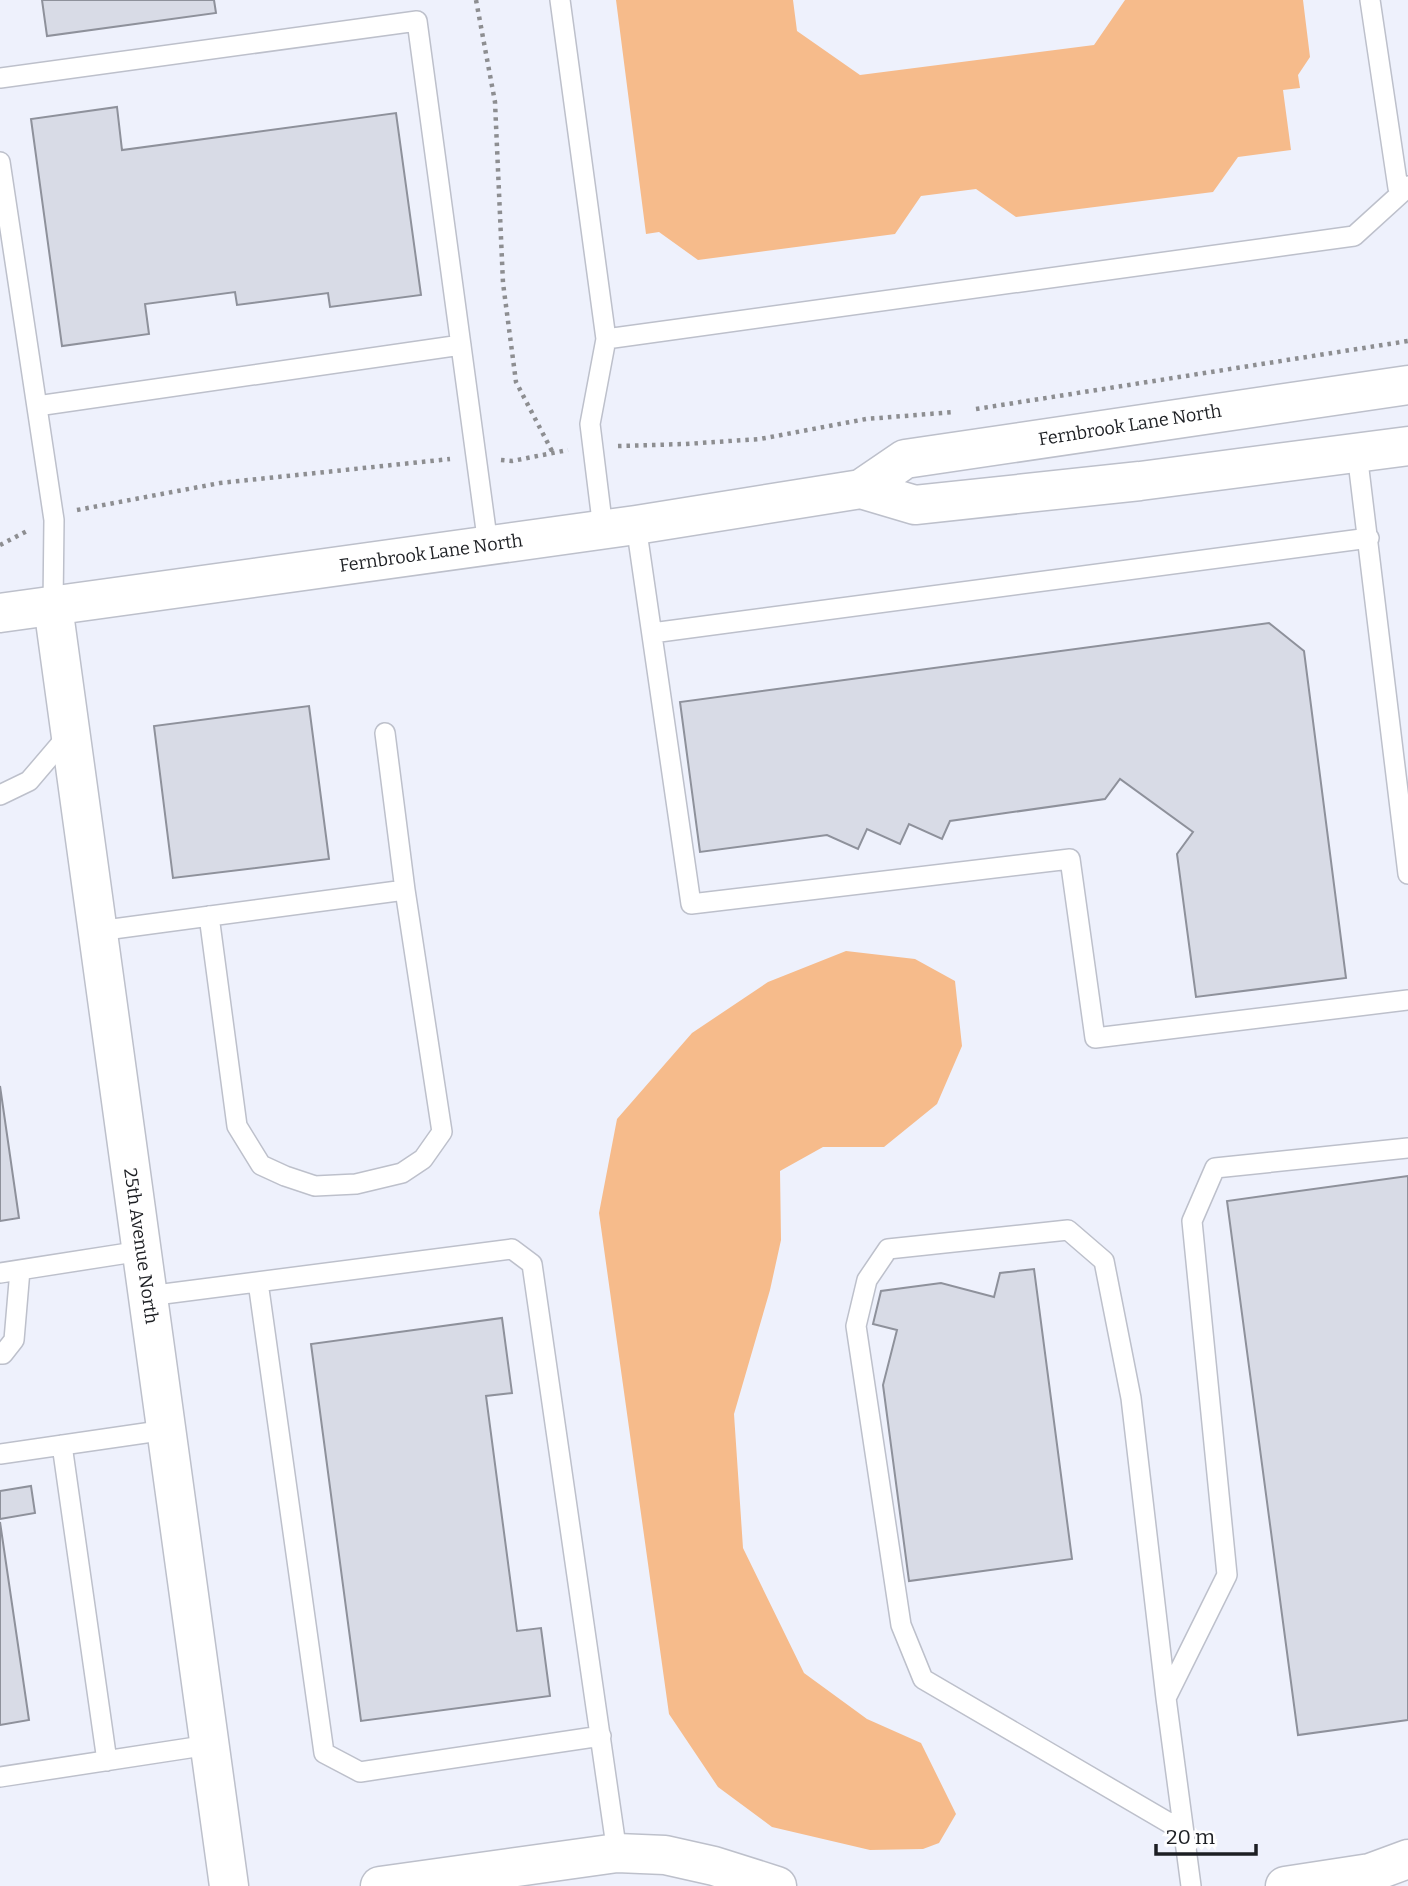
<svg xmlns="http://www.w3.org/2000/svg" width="1408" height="1886" font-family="Bitter,serif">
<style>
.built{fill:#eef1fc}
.green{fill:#f6bb8b}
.building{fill:#d8dbe6;stroke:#8e919b;stroke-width:2}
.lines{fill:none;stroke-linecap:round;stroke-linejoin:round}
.service-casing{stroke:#bdc0cb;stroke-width:22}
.minor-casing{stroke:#bdc0cb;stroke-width:41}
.tertiary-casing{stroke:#bdc0cb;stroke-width:41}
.path{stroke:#8d8e91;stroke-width:4.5;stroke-dasharray:3.5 5;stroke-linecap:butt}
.service{stroke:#fff;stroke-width:19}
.minor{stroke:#fff;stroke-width:38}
.tertiary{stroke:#fff;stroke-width:38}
.labels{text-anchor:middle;stroke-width:5;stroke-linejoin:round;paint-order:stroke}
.street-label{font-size:18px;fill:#1d1f23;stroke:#fff}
</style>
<rect width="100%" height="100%" fill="#fafbfd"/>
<!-- built -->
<path class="built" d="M0,0H1408V1886H0Z"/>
<!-- green -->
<path class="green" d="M616,0H793L797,31L860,75L1094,45L1125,0H1303L1310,57L1298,75L1300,88L1283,90L1291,150L1238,157L1213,192L1016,217L976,189L921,196L895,234L698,260L659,232L646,234Z
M846,951L915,959L955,981L962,1046L937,1104L884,1147H823L780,1171L781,1240L770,1290L734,1414L743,1548L804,1673L867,1719L921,1743L956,1814L939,1843L923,1849L870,1850L772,1827L718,1787L669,1714L599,1213L617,1119L692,1033L768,982Z"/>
<!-- building -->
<path class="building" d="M42,0H214L216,13L47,36Z
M117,107L122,150L396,113L421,295L330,307L328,293L237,305L235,292L145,304L149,334L62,346L31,119Z
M1269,623L1304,651L1346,978L1196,997L1177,854L1193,832L1120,779L1105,799L950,821L942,839L909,824L900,844L867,829L858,849L827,835L700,852L680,702Z
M309,706L329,859L173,878L154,726Z
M0,1086L19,1218L0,1221Z
M1408,1176V1720L1298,1735L1227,1201Z
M1034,1269L1072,1559L909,1581L883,1385L897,1330L873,1324L881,1291L941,1283L994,1297L1000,1273Z
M502,1318L512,1393L486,1396L517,1631L541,1628L550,1696L361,1721L311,1344Z
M31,1486L35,1513L0,1519V1491Z
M0,1522L29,1720L0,1725Z"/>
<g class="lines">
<defs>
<path id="service" d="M560,0L606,339
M1370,0L1398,188L1408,186
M0,78L417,21L488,545
M0,162L54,520L53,606
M37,406L461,345
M1357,453L1408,874
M636,525L691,904L1070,859L1095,1038L1408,1000
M603,529L590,424L606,339L1354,236L1408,187
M652,633L1369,538
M385,733L405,890
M0,795L29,781L70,733
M98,931L405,890L442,1132L423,1159L402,1173L356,1184L315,1186L285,1176L261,1165L237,1126L209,916
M0,1273L141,1251
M258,1282L324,1753L360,1772L601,1736
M148,1296L512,1249L532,1264L617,1853
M0,1354H3L14,1340L20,1270
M62,1445L107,1761
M0,1454L166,1430
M1166,1698L1131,1398L1104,1261L1068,1230L888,1249L867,1280L856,1326L901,1625L923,1679L1183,1831
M0,1777L209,1745
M1191,1886L1166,1698L1227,1575L1192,1221L1215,1168L1408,1148"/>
<path id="minor" d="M53,606L229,1886
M380,1886L617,1853L665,1855L714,1866L777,1886
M1285,1886L1370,1873L1408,1859"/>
<path id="tertiary" d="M861,489L915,505L1140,481L1408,446
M0,613L636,525L861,489L905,459L1408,385"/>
</defs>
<!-- service casing -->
<use href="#service" class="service-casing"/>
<!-- minor casing -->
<use href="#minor" class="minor-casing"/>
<!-- tertiary casing -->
<use href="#tertiary" class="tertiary-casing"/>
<!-- path -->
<path class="path" d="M476,0L495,102L503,283L516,382L553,453
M976,409L1408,341
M618,446L685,444L760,439L866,419L954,412
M501,460L512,461L568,450
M77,510L220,483L450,459
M0,545L27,531"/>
<!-- service -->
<use href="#service" class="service"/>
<!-- minor -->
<use href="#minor" class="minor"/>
<!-- tertiary -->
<use href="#tertiary" class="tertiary"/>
</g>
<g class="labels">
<!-- street labels -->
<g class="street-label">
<text transform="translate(1130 425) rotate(-9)" y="6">Fernbrook Lane North</text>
<text transform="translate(431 553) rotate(-8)" y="6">Fernbrook Lane North</text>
<text transform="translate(141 1246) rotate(82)" y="6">25th Avenue North</text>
</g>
</g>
<!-- scale -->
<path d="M1156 1844v10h100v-10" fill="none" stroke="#1d1f23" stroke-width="3.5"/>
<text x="1166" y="1844" font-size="21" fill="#1d1f23" stroke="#ffffff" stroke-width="5" paint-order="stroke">20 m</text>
</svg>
